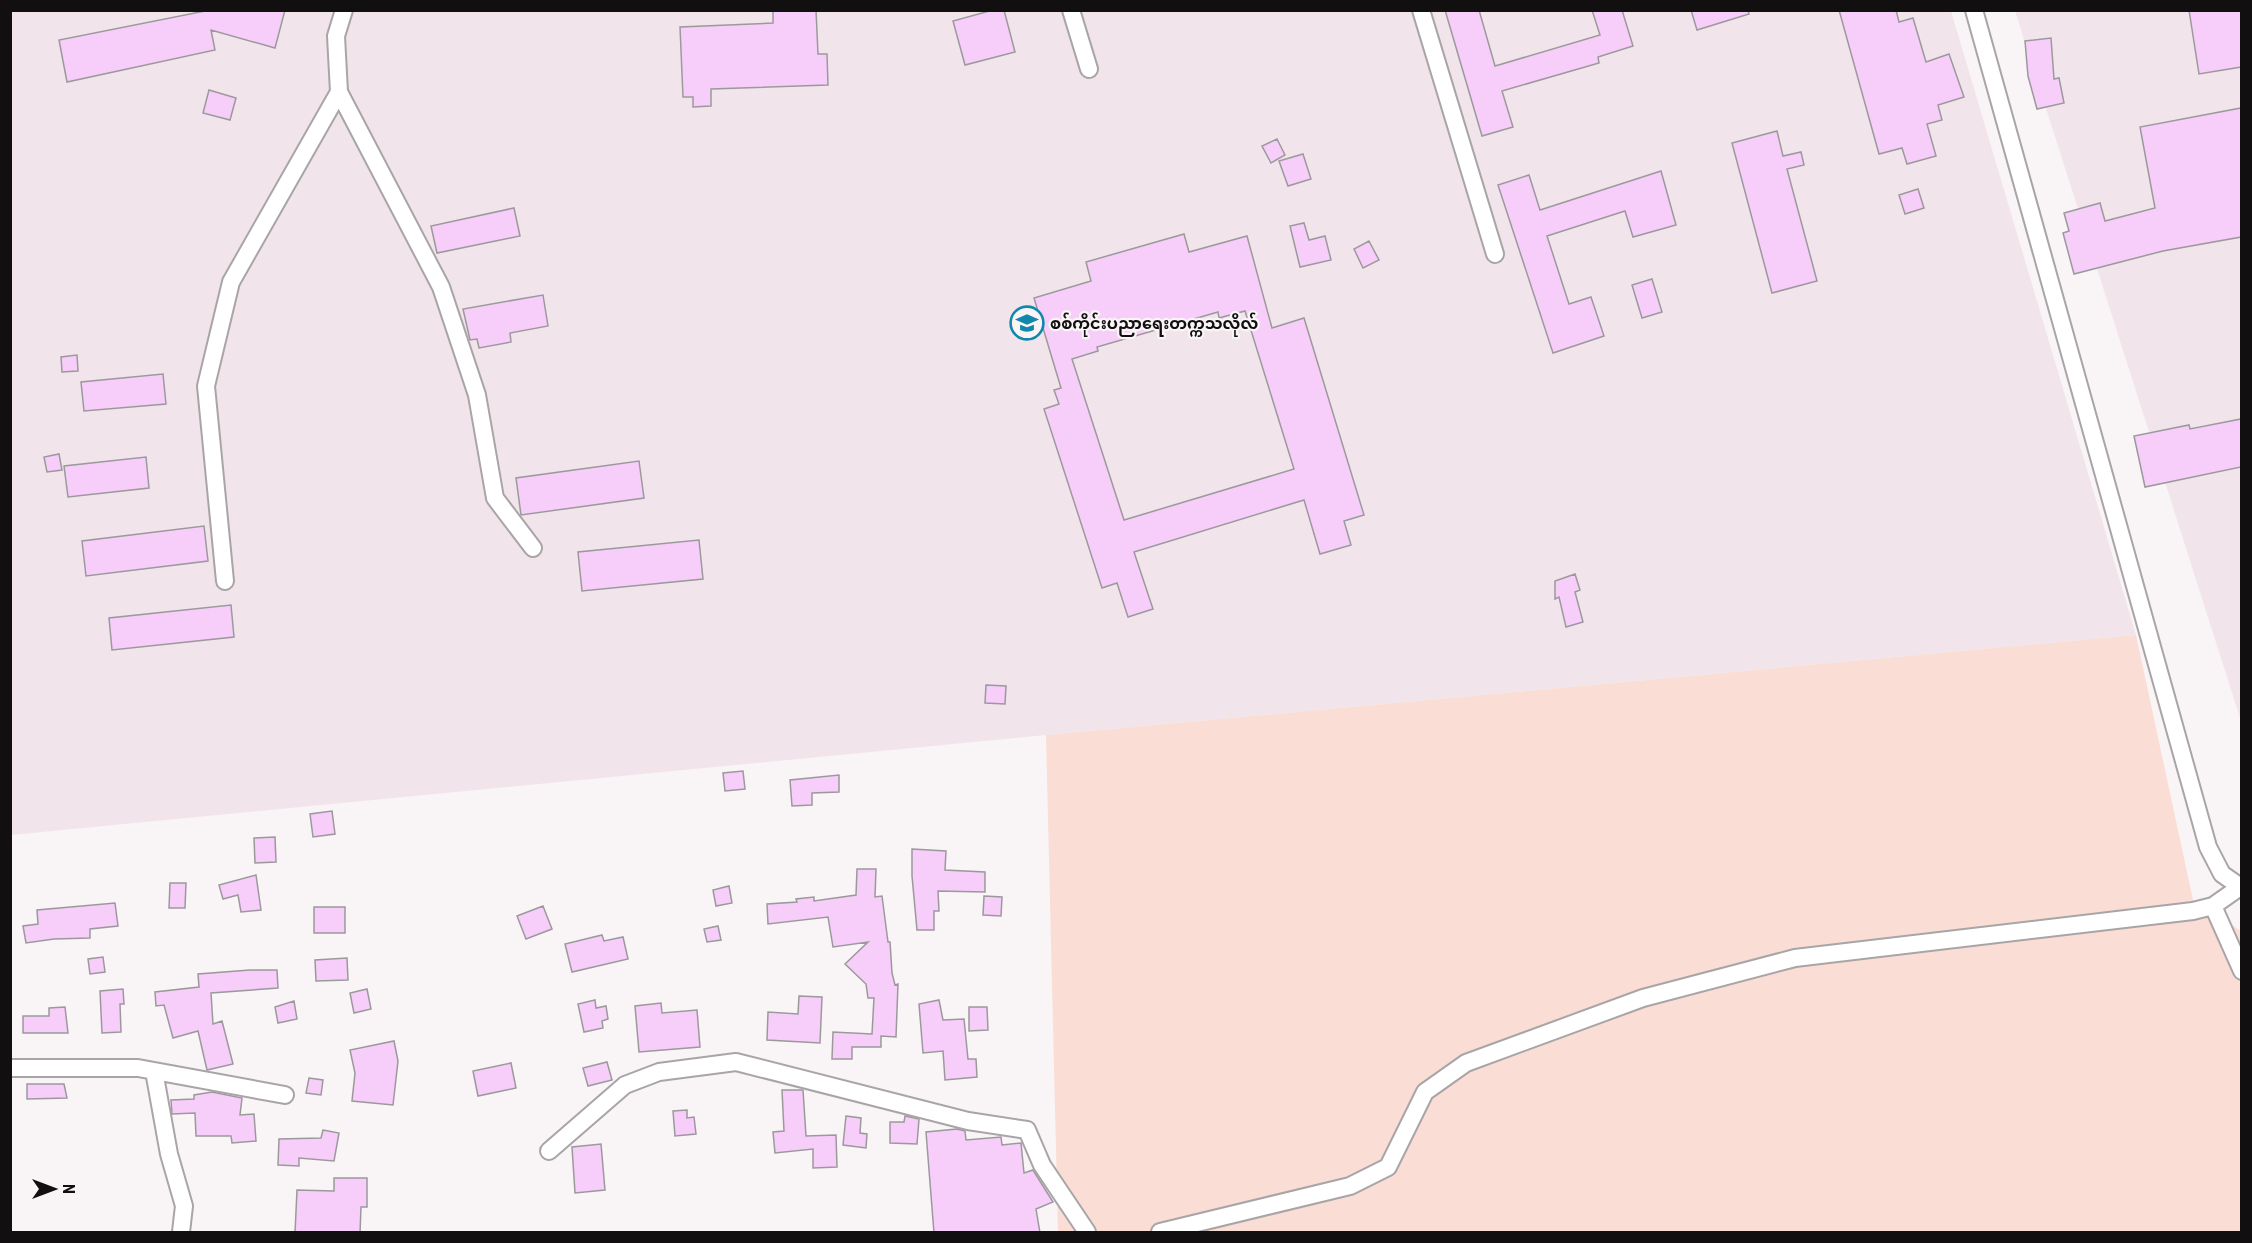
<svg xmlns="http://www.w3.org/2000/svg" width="2252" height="1243" font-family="'Roboto Condensed','Noto Sans Myanmar',sans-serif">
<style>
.built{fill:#f1e5eb}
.green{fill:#faddd5}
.building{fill:#f7cdfa;stroke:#9c999d;stroke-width:1.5;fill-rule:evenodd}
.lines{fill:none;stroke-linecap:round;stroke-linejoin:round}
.street-casing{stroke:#a9a5a7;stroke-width:20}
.street{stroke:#fff;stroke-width:16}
.labels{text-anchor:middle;stroke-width:4.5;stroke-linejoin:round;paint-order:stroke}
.poi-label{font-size:16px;font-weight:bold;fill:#110f10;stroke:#f9f4f6;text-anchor:start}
</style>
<rect width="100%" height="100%" fill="#f9f4f6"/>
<!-- built -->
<path class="built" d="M11,11H1951L2136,635L1046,735L11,835Z
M2015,11H2241V721Z"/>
<!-- green -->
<path class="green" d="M2136,635L2193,900L2241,931V1232H1058L1046,735Z"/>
<!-- building -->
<path class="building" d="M210,10H285L275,48L211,30L215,50L67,82L59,40Z
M773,10H816L818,54H827L828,85L711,89V106L693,107V97H683L680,27L773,23Z
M993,10H1004L1015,52L965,65L953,21Z
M1445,10H1479L1495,66L1600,35L1592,10H1622L1633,46L1598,57L1599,63L1502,91L1513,127L1482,136Z
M1691,10H1748L1749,14L1697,30Z
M1839,10H1896L1899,22L1913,18L1926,62L1949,54L1964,97L1938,105L1942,120L1927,124L1936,156L1907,164L1902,148L1879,154Z
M2189,10H2241V67L2199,74Z
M2051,38L2054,79L2059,78L2064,103L2037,109L2028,76L2025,41Z
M209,90L236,98L230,120L203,113Z
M2241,108V237L2163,251L2074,274L2063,233L2069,231L2064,213L2100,203L2105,221L2155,208L2140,127Z
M1777,131L1783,156L1801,152L1804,165L1787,169L1817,281L1772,293L1732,143Z
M1277,139L1285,155L1271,163L1262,146Z
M1303,154L1311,179L1288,186L1279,161Z
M1661,171L1676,225L1633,237L1625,211L1547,236L1569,304L1591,297L1604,336L1553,353L1498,185L1529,175L1540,210Z
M1918,189L1924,208L1905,214L1899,195Z
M514,208L520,236L437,253L431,226Z
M1304,223L1309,240L1325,236L1331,260L1300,267L1290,226Z
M1184,234L1189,252L1247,236L1272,328L1304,318L1364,515L1344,521L1351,545L1320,554L1304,500L1134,552L1153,609L1128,617L1117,583L1102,588L1044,409L1059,404L1054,390L1061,388L1034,298L1091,281L1086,262ZM1245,311L1294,469L1124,520L1072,359L1098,351L1097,347L1218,312L1219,318Z
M1369,241L1379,260L1363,268L1354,249Z
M1652,279L1662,312L1642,318L1632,285Z
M543,295L548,326L510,333L511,342L479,348L477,339L470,340L463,309Z
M77,355L78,371L62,372L61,357Z
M163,374L166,404L84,411L81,382Z
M2241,419V467L2145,487L2134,436L2189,425L2190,429Z
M59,454L62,470L47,472L44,457Z
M146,457L149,488L68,497L64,466Z
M639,461L644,498L521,515L516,478Z
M204,526L208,561L86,576L82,541Z
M699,540L703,579L582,591L578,552Z
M1575,574L1580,590L1575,592L1583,622L1566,627L1559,597L1555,599V581Z
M231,605L234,637L112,650L109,618Z
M986,685L1006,686L1005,704L985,703Z
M743,771L745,789L725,791L723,773Z
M839,775V792L812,793V805L792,806L790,780Z
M332,811L335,834L313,837L310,814Z
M275,837L276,862L255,863L254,838Z
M912,849L946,851L945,870L985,872V892L938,891L939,911H934V930H917L912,876Z
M857,869H876L875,897L882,896L888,942H890L892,973L895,985L898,984L896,1037L881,1036V1047H852V1059H832L833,1032L872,1034L874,998H868L866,984L845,964L868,942L833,947L828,917L768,924L767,904L797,902L796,899L814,897V901L856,895Z
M256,875L261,910L241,912L238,895L223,899L219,885Z
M170,883H186L185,908H169Z
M729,886L732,903L716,906L713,890Z
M984,896L1002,897L1001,916L983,915Z
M115,903L118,926L90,929V938L54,939L26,943L23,926L38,924L37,910Z
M543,906L552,929L526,939L517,916Z
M314,907H345V933H314Z
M718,926L721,940L707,942L704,929Z
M602,935L604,941L623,937L628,959L572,972L565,944Z
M103,957L105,972L90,974L88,959Z
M347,958L348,980L316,981L315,960Z
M250,970H277L278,988L211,993L213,1024L222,1021L233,1064L207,1070L198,1031L173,1038L164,1005L156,1006L155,992L199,987L198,974Z
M123,989L124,1004H120L121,1032L102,1033L100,991Z
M367,989L371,1009L354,1013L350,993Z
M799,996L822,997L820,1043L767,1040L768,1012L798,1014Z
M595,1000L596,1008L606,1006L608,1019L602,1021L603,1028L584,1032L578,1004Z
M939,1000L943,1020L964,1019L968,1059H976L977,1077L945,1080L943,1051L923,1053L919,1004Z
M294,1001L297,1019L278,1023L275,1007Z
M661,1003L662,1013L697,1010L700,1047L639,1052L635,1006Z
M65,1007L68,1033H23V1016H49V1008Z
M969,1007H987L988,1030L969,1031Z
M394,1041L398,1061L393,1105L352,1101L355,1073L350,1050Z
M607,1062L612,1080L588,1086L583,1068Z
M511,1063L516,1088L478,1096L473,1071Z
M309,1078L323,1080L321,1095L306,1093Z
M27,1084H64L67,1098L27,1099Z
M782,1090H803L806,1136L836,1135L837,1167L813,1168V1149L775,1153L773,1132L784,1131Z
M212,1092L242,1098L240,1115L254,1114L256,1141L232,1143L231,1136H196L195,1113L172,1114L171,1100L194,1099V1095Z
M687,1110V1118L694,1117L696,1134L675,1136L673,1111Z
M846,1116L861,1118L860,1133L867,1134L866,1148L843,1145Z
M905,1116L919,1119L917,1144L890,1143V1122H904Z
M957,1129L965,1131L966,1140L1001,1137L1002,1145L1021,1143L1024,1173L1033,1170L1053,1202L1036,1209L1040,1233H934L926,1132Z
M323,1130L339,1133L334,1161L299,1158V1166L278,1165L279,1139L321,1138Z
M601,1144L605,1190L575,1193L572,1147Z
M334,1178H367V1207H361L360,1233H295L297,1190L334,1191Z"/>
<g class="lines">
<defs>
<path id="street" d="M344,10L336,36L339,92L441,287L477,395L495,498L533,548
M1071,10L1089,69
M1421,10L1495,254
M1974,10L2208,847L2222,874L2242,888
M225,581L206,386L231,282L339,92
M2213,906L2242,971
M10,1068H138L285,1095
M154,1071L169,1154L184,1206L181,1232
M549,1151L625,1085L659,1072L736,1062L968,1121L1027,1130L1042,1165L1087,1232
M1160,1232L1350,1186L1388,1167L1425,1092L1466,1063L1643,998L1795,958L2193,911L2213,906L2240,887"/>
</defs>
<!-- street casing -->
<use href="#street" class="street-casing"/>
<!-- street -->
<use href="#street" class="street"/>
</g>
<!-- icons -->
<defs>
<symbol id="university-ring" viewBox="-11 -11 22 22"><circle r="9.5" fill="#f9f4f6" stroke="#1088ac" stroke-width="1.5"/><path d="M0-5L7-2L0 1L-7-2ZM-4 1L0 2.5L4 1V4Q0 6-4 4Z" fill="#1088ac"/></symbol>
</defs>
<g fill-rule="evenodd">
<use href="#university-ring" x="1008" y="304" width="38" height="38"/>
</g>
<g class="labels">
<!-- poi labels -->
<g class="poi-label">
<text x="1050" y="329">စစ်ကိုင်းပညာရေးတက္ကသလိုလ်</text>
</g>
</g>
<!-- border -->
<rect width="2252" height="1243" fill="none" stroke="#110f10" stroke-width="24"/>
<!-- north arrow -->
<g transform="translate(54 1189) rotate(90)" stroke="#f9f4f6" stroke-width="4.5" paint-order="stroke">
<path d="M0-4.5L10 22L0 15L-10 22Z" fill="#110f10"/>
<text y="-9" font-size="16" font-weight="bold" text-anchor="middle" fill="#110f10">N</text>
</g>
</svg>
